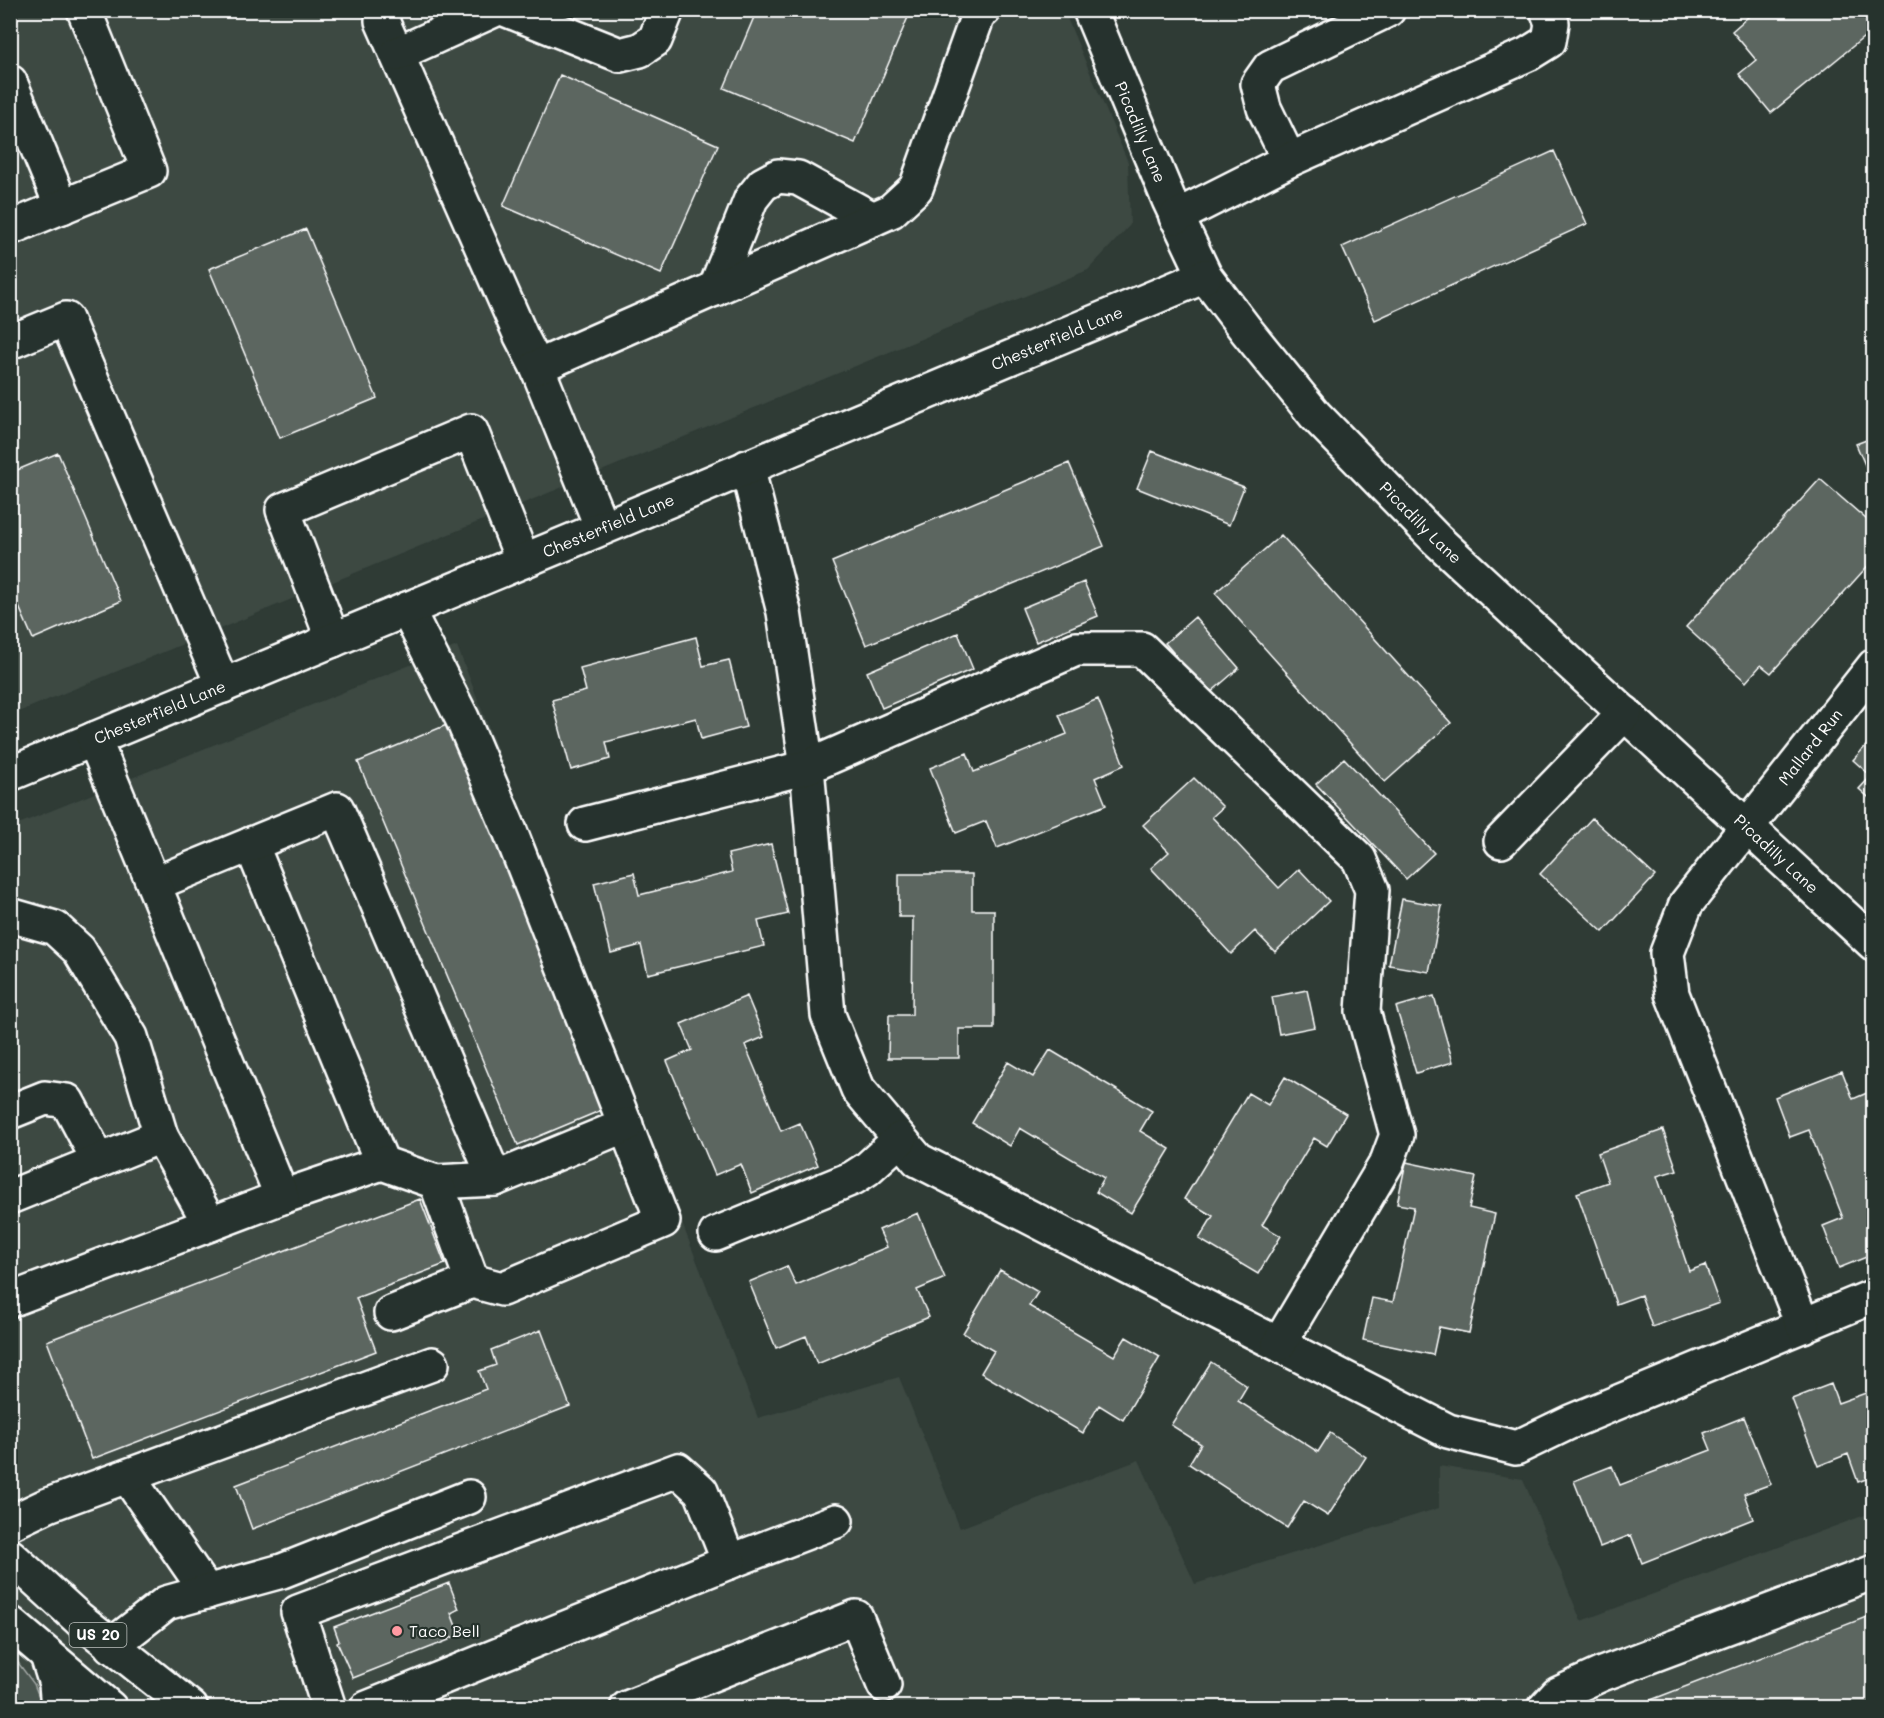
<svg xmlns="http://www.w3.org/2000/svg" width="1884" height="1718" font-family="Mali,sans-serif">
<style>
.built{fill:#3c4842}
.grass{fill:#4a544f;stroke:#a4aaa7;stroke-width:1.5}
.building{fill:#5b6661;stroke:#fff;stroke-width:1.5}
.lines{fill:none;stroke-linecap:round;stroke-linejoin:round}
.minor-casing{stroke:#fff;stroke-width:38}
.major-casing{stroke:#fff;stroke-width:38}
.minor{stroke:#26332d;stroke-width:33}
.major{stroke:#26332d;stroke-width:33}
.poi-dot{fill:#ff9aa2;stroke:#26332d;stroke-width:2}
.labels{text-anchor:middle;stroke-width:4.5;stroke-linejoin:round;paint-order:stroke}
.shield{fill:#26332d;stroke:#bec2c0;stroke-width:1.5}
.shield-label{font-size:15px;font-weight:bold;fill:#fff}
.street-label{font-size:16px;fill:#fff;stroke:#26332d}
.poi-label{font-size:16px;fill:#fff;stroke:#26332d;text-anchor:start}
</style>
<rect width="100%" height="100%" fill="#2f3b35"/>
<filter id="ink" filterUnits="userSpaceOnUse"><feTurbulence type="fractalNoise" baseFrequency=".0167" numOctaves="2"/><feDisplacementMap in="SourceGraphic" scale="12" xChannelSelector="R" yChannelSelector="G"/><feConvolveMatrix kernelMatrix="1 2 1 2 8 2 1 2 1" color-interpolation-filters="sRGB"/></filter>
<g filter="url(#ink)">
<!-- built -->
<path class="built" d="M11,11H1064L1128,162L1130,225L1088,270L11,715Z
M457,646L758,1418L899,1377L960,1528L1139,1460L1195,1584L1439,1508V1466L1523,1479L1581,1621L1873,1512V1707L11,1708V827Z"/>
<!-- grass -->
<path class="grass" d="M10,1652L34,1684L43,1707H11Z"/>
<!-- building -->
<path class="building" d="M757,10H911L855,143L724,88Z
M1756,10H1802L1805,14L1809,10H1874V29L1771,113L1739,74L1756,60L1732,31Z
M560,75L718,145L661,274L503,206Z
M1554,151L1587,224L1375,320L1342,247Z
M306,229L377,398L280,438L209,269Z
M1874,437V486L1856,444Z
M1152,451L1244,487L1229,525L1137,488Z
M58,453L121,601L33,639L10,586V473Z
M1069,463L1104,546L866,645L832,562Z
M1820,479L1874,526V559L1771,673L1761,665L1746,682L1686,627Z
M1281,535L1451,723L1385,782L1215,593Z
M1084,582L1098,616L1036,642L1022,608Z
M1195,617L1239,668L1209,694L1165,643Z
M958,633L973,669L882,708L867,672Z
M696,637L703,666L729,660L746,727L701,739L696,718L606,742L610,759L571,770L552,700L586,691L580,668Z
M1098,699L1124,765L1095,778L1106,805L997,848L986,821L956,833L930,768L967,753L974,772L1067,734L1059,715Z
M449,724L609,1107L518,1145L358,762Z
M1874,737V802L1859,789L1871,776L1853,760Z
M1344,758L1434,853L1406,879L1316,784Z
M1194,778L1223,807L1212,817L1279,888L1299,869L1329,901L1275,952L1255,931L1231,954L1151,868L1169,852L1143,825Z
M1592,818L1655,876L1603,932L1540,874Z
M771,844L788,914L758,921L764,946L648,974L641,945L611,953L594,883L634,873L639,895L732,872L728,854Z
M899,874H972V910H994V1029H959V1058H888L889,1015H912L913,917H899Z
M1402,899L1442,906L1429,972L1389,965Z
M1307,990L1315,1027L1279,1034L1272,997Z
M747,996L764,1037L745,1045L781,1131L800,1123L818,1165L752,1193L741,1164L715,1175L667,1061L692,1050L681,1024Z
M1434,996L1453,1062L1416,1073L1396,1007Z
M1050,1050L1152,1111L1140,1131L1170,1149L1131,1213L1096,1192L1104,1178L1020,1128L1010,1146L972,1123L1008,1062L1033,1077Z
M1842,1071L1853,1099L1874,1090V1254L1839,1268L1823,1226L1843,1218L1809,1130L1790,1137L1775,1097Z
M1285,1077L1346,1114L1327,1146L1314,1138L1262,1225L1281,1236L1258,1274L1199,1239L1213,1216L1184,1199L1248,1093L1268,1105Z
M1663,1130L1677,1170L1657,1176L1689,1271L1705,1265L1719,1303L1652,1327L1641,1295L1616,1304L1577,1193L1608,1182L1598,1153Z
M1406,1162L1476,1177L1469,1208L1495,1214L1469,1333L1439,1327L1433,1355L1363,1340L1372,1298L1393,1302L1414,1207L1397,1204Z
M420,1199L445,1264L356,1298L376,1351L92,1459L47,1341Z
M918,1213L945,1278L917,1290L929,1317L817,1364L806,1336L776,1348L749,1282L787,1266L796,1285L887,1247L879,1230Z
M1000,1270L1038,1292L1029,1306L1114,1356L1126,1337L1160,1357L1123,1420L1099,1405L1083,1433L981,1373L994,1351L963,1333Z
M541,1330L570,1406L252,1529L236,1485L486,1389L479,1371L496,1365L491,1350Z
M1211,1362L1247,1386L1238,1401L1318,1452L1330,1433L1366,1457L1328,1516L1304,1501L1287,1528L1189,1464L1201,1444L1171,1425Z
M1831,1384L1838,1403L1874,1390V1476L1858,1482L1848,1454L1818,1466L1792,1399Z
M1744,1417L1771,1484L1744,1494L1753,1519L1642,1563L1631,1535L1600,1547L1574,1481L1612,1466L1620,1485L1711,1450L1704,1433Z
M449,1583L459,1609L451,1613L459,1634L449,1639V1640L353,1678L337,1642L339,1641L334,1627Z
M1874,1614V1708H1630Z"/>
<g class="lines">
<defs>
<g id="minor">
<path d="M384,10L382,21L521,336L537,367L602,528"/>
<path d="M507,10L620,55L640,50L655,40L667,10"/>
<path id="s1" d="M1090,10L1169,200L1205,276L1246,330L1315,415L1437,540L1874,944"/>
<path d="M397,54L494,10"/>
<path d="M10,82L62,207"/>
<path d="M1289,160L1264,108L1258,84L1270,67L1388,10"/>
<path d="M1176,217L1289,160L1528,54L1549,41L1552,23L1547,10"/>
<path d="M10,228L149,171L84,10"/>
<path d="M715,289L751,199L763,184L778,176L798,178L873,219"/>
<path d="M10,342L66,319L223,686"/>
<path d="M537,367L891,211L916,188L978,15L984,10"/>
<path d="M747,467L784,612L807,767L828,1015L858,1089L918,1160L1448,1431L1516,1448L1570,1422L1874,1296"/>
<path d="M407,609L462,718L510,831L663,1221L502,1289L472,1281"/>
<path d="M333,640L283,510L471,431L523,561"/>
<path id="s2" d="M10,774L617,522L1205,276"/>
<path d="M585,824L807,767L1076,649H1142L1359,859L1372,890L1363,1011L1397,1135L1387,1162L1279,1344"/>
<path d="M1501,841L1625,713"/>
<path d="M251,844L382,1163"/>
<path d="M154,884L337,809L495,1179"/>
<path d="M10,915L55,928L79,950L131,1037L161,1136"/>
<path d="M10,1112L45,1098L67,1101L99,1161"/>
<path d="M10,1197L161,1136L210,1224"/>
<path d="M282,1197L382,1163L436,1182L495,1179L626,1125"/>
<path d="M716,1234L853,1178L867,1169L900,1139"/>
<path d="M10,1300L282,1197L94,739"/>
<path d="M391,1313L472,1281L436,1182"/>
<path id="s3" d="M1803,1326L1672,994L1667,953L1686,904L1874,666"/>
<path d="M128,1477L207,1592"/>
<path d="M10,1523L48,1505L432,1364"/>
<path d="M729,1562L836,1521"/>
<path d="M111,1646L166,1603L282,1571L469,1497"/>
<path d="M47,1655L56,1684L58,1708"/>
<path d="M329,1708L298,1612L678,1470L701,1491L729,1562L367,1708"/>
<path d="M627,1708L856,1617L884,1685"/>
<path d="M1545,1708L1558,1694L1602,1674L1874,1572"/>
</g>
<path id="major" d="M10,1556L79,1619L191,1708
M10,1623L110,1708"/>
</defs>
<!-- minor casing -->
<use href="#minor" class="minor-casing"/>
<!-- major casing -->
<use href="#major" class="major-casing"/>
<!-- minor -->
<use href="#minor" class="minor"/>
<!-- major -->
<use href="#major" class="major"/>
</g>
</g>
<!-- markers -->
<circle class="poi-dot" cx="397" cy="1631" r="6"/>
<g class="labels">
<!-- shield labels -->
<rect class="shield" x="69.5" y="1623" width="57" height="24" rx="4.5"/>
<g class="shield-label">
<text x="98" y="1640">US 20</text>
</g>
<!-- street labels -->
<g class="street-label">
<text dy="6" stroke="none"><textPath href="#s1" startOffset="132">Picadilly Lane</textPath></text>
<text dy="6" stroke="none"><textPath href="#s2" startOffset="1134">Chesterfield Lane</textPath></text>
<text dy="6" stroke="none"><textPath href="#s1" startOffset="618">Picadilly Lane</textPath></text>
<text dy="6" stroke="none"><textPath href="#s2" startOffset="648">Chesterfield Lane</textPath></text>
<text dy="6" stroke="none"><textPath href="#s2" startOffset="162">Chesterfield Lane</textPath></text>
<text dy="6" stroke="none"><textPath href="#s3" startOffset="651">Mallard Run</textPath></text>
<text dy="6" stroke="none"><textPath href="#s1" startOffset="1104">Picadilly Lane</textPath></text>
</g>
<!-- poi labels -->
<g class="poi-label">
<text x="409" y="1637">Taco Bell</text>
</g>
</g>
<!-- margin -->
<rect width="1884" height="1718" fill="none" stroke="#26332d" stroke-width="36"/>
<rect x="18" y="18" width="1848" height="1682" fill="none" stroke="#fff" stroke-width="2" filter="url(#ink)"/>
</svg>
